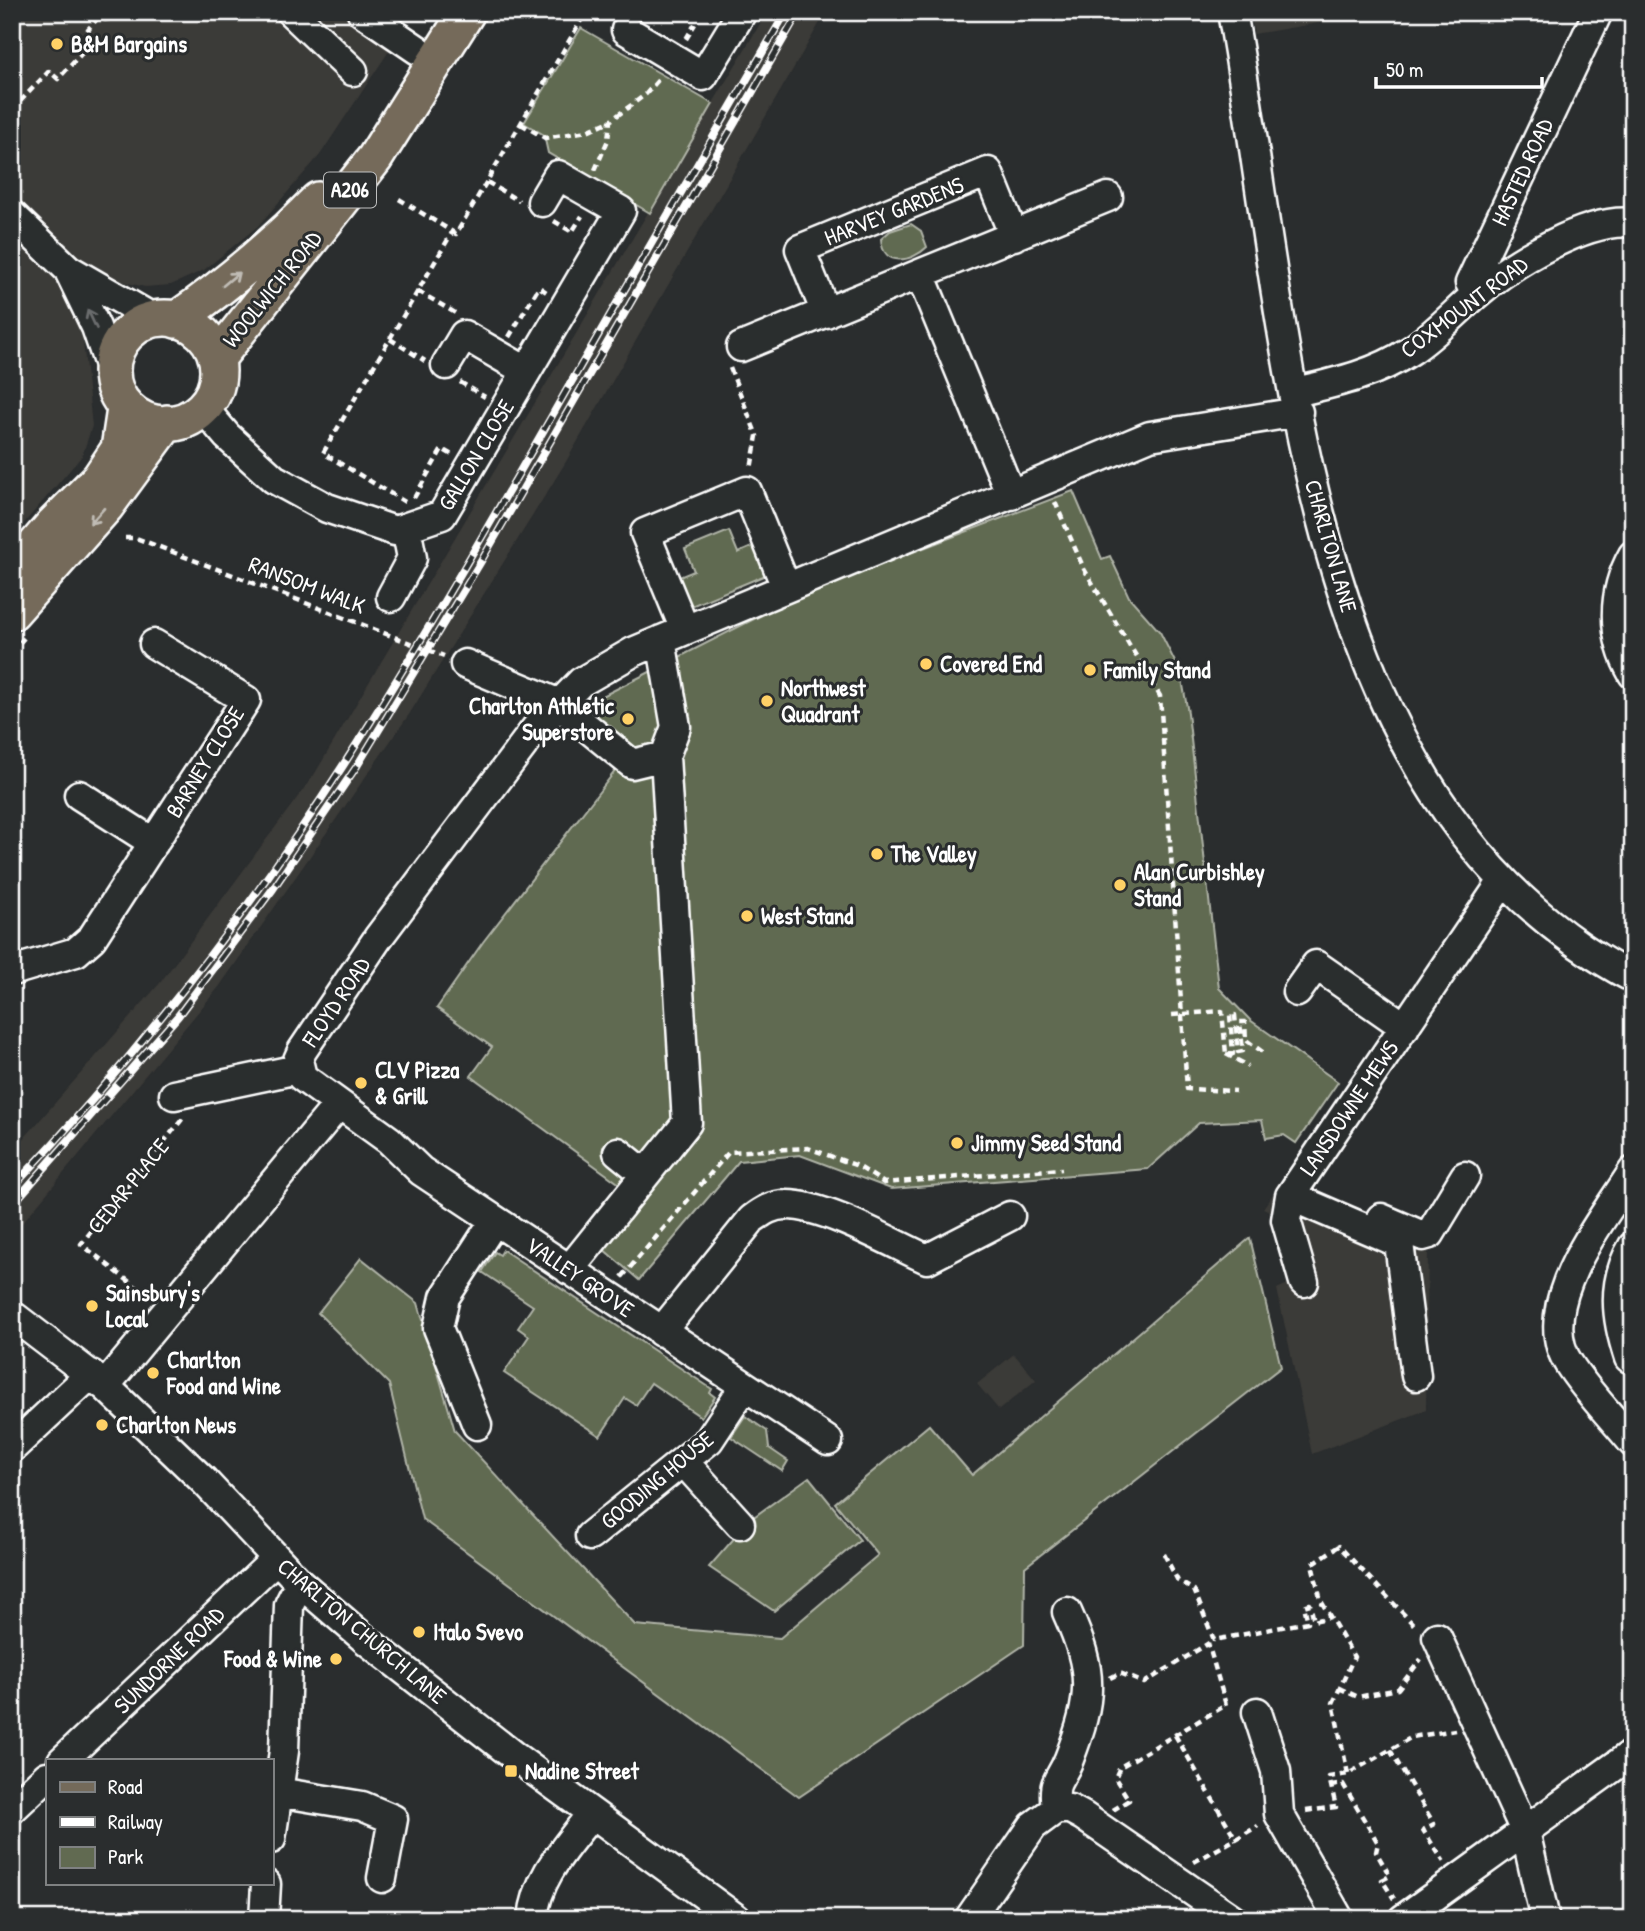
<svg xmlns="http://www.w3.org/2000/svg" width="1645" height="1931" font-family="'Patrick Hand',sans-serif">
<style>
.built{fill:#3b3a37}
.green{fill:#616a51;stroke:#b0b4a8;stroke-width:2}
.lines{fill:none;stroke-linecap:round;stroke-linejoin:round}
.minor-casing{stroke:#fff;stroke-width:33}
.major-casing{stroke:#fff;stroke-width:40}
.path{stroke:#fff;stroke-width:4.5;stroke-dasharray:7 5;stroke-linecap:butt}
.minor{stroke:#2a2d2e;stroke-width:28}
.major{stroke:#746a5a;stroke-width:35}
.rail-casing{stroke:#fff;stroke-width:8}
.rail{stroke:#2a2d2e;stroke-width:5;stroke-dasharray:16;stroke-linecap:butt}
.path-bridge{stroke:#fff;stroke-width:4.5;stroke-dasharray:7 5;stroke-linecap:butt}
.oneway{stroke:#c0bcb5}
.oneway2{stroke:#6a6c6d}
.poi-dot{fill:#ffd166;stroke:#2a2d2e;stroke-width:2.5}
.labels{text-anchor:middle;stroke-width:6;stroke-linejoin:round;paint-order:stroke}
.shield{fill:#2a2d2e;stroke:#bfc0c0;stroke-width:2}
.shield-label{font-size:21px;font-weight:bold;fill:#fff}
.poi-label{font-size:23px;font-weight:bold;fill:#fff;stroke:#2a2d2e;text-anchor:start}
.street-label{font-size:23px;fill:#fff;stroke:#2a2d2e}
</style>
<rect width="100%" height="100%" fill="#2a2d2e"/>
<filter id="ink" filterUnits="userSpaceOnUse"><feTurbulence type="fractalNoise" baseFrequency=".0143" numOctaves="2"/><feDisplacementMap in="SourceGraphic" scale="14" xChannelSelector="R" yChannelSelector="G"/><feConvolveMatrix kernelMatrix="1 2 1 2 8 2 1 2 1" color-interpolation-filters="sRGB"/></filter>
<g filter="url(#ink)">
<!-- built -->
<path class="built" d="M12,12H410L389,51L320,155L258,226L204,270L171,285L145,287L115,280L80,313L92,426L82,456L12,537Z
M767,12H826L564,465L410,713L219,987L12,1235V1152L160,983L314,775Z
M1250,12H1383L1254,34Z
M1281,1183L1428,1249L1426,1410L1312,1454L1277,1289L1294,1281L1277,1220L1272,1212L1263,1208Z
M1014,1354L1036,1380L999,1410L977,1384Z"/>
<!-- green -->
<path class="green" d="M581,28L713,104L650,213L548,153L544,135L524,123Z
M911,224L921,231L927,247C913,261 883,269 881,239L890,231Z
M1073,491L1102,559L1110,556L1129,597L1160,632L1181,674L1188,713L1219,988L1250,1020L1338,1082L1296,1143L1284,1135L1266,1138L1262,1120L1199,1123L1148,1169L891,1189L800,1155L739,1161L639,1280L588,1236L621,1185L471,1076L492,1047L437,1008L483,942L619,766L581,707L805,593Z
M729,531L738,553L761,543L773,572L684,609L672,580L694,571L685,549Z
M1250,1238L1281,1367L1025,1567L1024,1645L799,1797L422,1519L389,1384L318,1313L361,1258L418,1303L455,1431L635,1625L780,1638L878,1555L835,1503L929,1425L972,1475Z
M503,1250L712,1389L710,1393L715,1397L701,1417L651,1383L636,1405L625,1398L600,1436L504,1373L529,1336L518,1328L533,1306L482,1272L495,1252L500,1255Z
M745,1416L767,1431L769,1448L788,1461L782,1471L731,1437Z
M809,1477L860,1540L774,1611L709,1567L751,1519Z"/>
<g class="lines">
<defs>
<path id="minor" d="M291,12L353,71
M362,12L418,50
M1232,12C1292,338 1299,801 1633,978
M626,30L703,76L742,12
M12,215L68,269L156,320
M68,269L96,327L111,371
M920,274L1011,495
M1477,293L1470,283L1598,12
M826,313L800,249L988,172L1014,236
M741,347L1108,197
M446,365L464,335L526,371
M1295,392C1334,383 1376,374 1410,351C1436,334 1456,311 1479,292C1513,263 1587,217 1633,223
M204,409L227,436L274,479L327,508L395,531L442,515L621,211L558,175L542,202
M1633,555C1612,592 1611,637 1633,674
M391,597L412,558L406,528
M685,630L645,533L747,491L786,587
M465,664L557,703L632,764L665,756
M79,795L154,843
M12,971L76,952L92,938L246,700L154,644
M1297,992L1316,965L1405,1027
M174,1095L298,1069
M618,1152L645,1174
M1633,1171C1603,1220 1531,1306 1569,1364C1587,1392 1612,1417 1633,1443
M1290,1196L1286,1220L1304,1282
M1381,1218L1423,1236L1430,1234L1465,1176
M569,1270L687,1123L665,756L676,727L661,640
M12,1315L105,1386L204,1481L300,1583L366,1640L514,1756L737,1919
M661,1332L752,1219C763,1211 772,1205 786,1205C823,1204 892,1243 927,1259L1010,1216
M1629,1358C1616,1319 1611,1283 1633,1246
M1416,1376L1399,1243L1290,1196L1503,881
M105,1386L338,1105
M477,1425L438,1328L445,1297L495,1220
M828,1441L421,1171L389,1140L302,1077L298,1060L302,1051L378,938L536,728L581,682L633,652L1150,436L1298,412
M12,1448L91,1374
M684,1462L740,1524
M590,1536L709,1440L744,1387
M1437,1637L1525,1831L1545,1919
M1257,1712L1276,1771L1279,1814L1339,1919
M62,1761L276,1559
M278,1792L362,1806L393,1819L382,1878
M12,1809L47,1776
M1056,1809H1070L1083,1816L1233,1919
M271,1839L284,1751L289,1605L300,1583
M264,1919L266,1884
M533,1919C536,1877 568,1845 592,1813
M969,1919L1033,1826L1056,1809C1052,1778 1059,1784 1069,1759C1093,1697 1094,1672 1067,1612
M1403,1919L1633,1753"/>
<path id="major" d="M112 371a53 53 0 1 1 106 0a53 53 0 1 1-106 0Z
M176,320C228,284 274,245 318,200
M218,357L375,158L467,12
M12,573L54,524L99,479L119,449L125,409
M12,612L106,506L167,423"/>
</defs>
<!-- minor casing -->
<use href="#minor" class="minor-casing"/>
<!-- major casing -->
<use href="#major" class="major-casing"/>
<!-- path -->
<path class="path" d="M686,39L695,24
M12,110L49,71L58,79L97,37L88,29L98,18L102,20L123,17L127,12
M12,120L20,128
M521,124L545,138L587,131L610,121
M595,170L608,140L610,121L646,94L659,79
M487,182L519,201
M399,199L456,234L586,12
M554,221L572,232L582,216
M418,291L457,314
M509,337L539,287L548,293
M390,339L425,361
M730,368L757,436L751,469
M460,382L485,397
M414,498L442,449L452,455
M405,502L323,453L453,231
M1055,502L1084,569L1160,696L1187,1089L1236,1091
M125,538H136L444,656
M12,651L24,638
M1226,1054L1248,1066
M622,1277L729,1152L808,1148L858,1166L884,1183L1062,1169
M149,1297L81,1244L184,1117
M1164,1554L1178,1581L1194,1590L1214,1640L1308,1622L1304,1606L1310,1604L1314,1621L1330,1617
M1110,1678L1120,1673L1144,1683L1209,1643
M1339,1688L1358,1697L1398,1689L1421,1659
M1175,1735L1236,1839L1258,1826
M1390,1750L1434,1824L1423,1830L1444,1862
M1348,1774L1333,1703L1354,1657L1321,1601L1312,1564L1339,1546L1416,1627
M1331,1786L1343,1784L1378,1843L1376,1852L1390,1876L1382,1880L1394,1899
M1113,1810L1129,1800L1115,1778L1120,1767L1226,1705L1208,1643
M1306,1811L1336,1807L1329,1777L1348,1774L1412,1737L1455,1730
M1194,1862L1236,1839"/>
<!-- minor -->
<use href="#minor" class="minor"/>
<!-- major -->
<use href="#major" class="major"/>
<defs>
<path id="rail" d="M12,1188C135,1058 247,915 344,764C423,641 496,513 569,386C641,261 713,137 786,12
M12,1205L178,1016L273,889L357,766L480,563L799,12"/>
</defs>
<!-- rail casing -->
<use href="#rail" class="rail-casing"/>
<!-- rail -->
<use href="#rail" class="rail"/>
<!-- path-bridge -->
<path class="path-bridge" d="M1172,1015L1222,1011L1226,1054H1233L1230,1015H1235L1238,1052L1243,1051L1240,1022H1245L1246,1040L1264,1053"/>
</g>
<!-- one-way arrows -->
<defs><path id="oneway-shaft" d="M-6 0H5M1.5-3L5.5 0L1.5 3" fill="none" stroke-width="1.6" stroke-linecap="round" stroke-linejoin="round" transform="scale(1.75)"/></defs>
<g class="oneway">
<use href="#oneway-shaft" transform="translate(231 279) rotate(-40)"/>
<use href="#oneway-shaft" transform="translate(97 516) rotate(132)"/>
</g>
<use class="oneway2" href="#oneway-shaft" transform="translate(92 319) rotate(-115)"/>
</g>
<!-- markers -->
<g class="poi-dot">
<circle cx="57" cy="44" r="7"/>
<circle cx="926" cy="664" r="7"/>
<circle cx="1090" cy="670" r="7"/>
<circle cx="767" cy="701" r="7"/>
<circle cx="628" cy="719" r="7"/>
<circle cx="877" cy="854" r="7"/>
<circle cx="1120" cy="885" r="7"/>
<circle cx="747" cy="916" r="7"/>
<circle cx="361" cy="1083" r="7"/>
<circle cx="957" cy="1143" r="7"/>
<circle cx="92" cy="1306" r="7"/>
<circle cx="153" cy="1373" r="7"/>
<circle cx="102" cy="1425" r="7"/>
<circle cx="419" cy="1632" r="7"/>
<circle cx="336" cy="1659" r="7"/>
<rect x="504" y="1764" width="14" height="14" rx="3.5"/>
</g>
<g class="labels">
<!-- shield labels -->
<rect class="shield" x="324" y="172.5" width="52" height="35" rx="5"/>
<g class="shield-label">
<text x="350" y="197">A206</text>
</g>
<!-- poi labels -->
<g class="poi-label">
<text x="71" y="52">B&amp;M Bargains</text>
<text x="940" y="672">Covered End</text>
<text x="1104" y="678">Family Stand</text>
<text x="781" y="696">Northwest<tspan x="781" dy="26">Quadrant</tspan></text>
<text x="614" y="714" text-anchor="end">Charlton Athletic<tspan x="614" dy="26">Superstore</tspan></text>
<text x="891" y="862">The Valley</text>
<text x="1134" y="880">Alan Curbishley<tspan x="1134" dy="26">Stand</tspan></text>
<text x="761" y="924">West Stand</text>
<text x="375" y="1078">CLV Pizza<tspan x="375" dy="26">&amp; Grill</tspan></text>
<text x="971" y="1151">Jimmy Seed Stand</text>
<text x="106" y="1301">Sainsbury's<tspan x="106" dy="26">Local</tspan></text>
<text x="167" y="1368">Charlton<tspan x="167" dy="26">Food and Wine</tspan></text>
<text x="116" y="1433">Charlton News</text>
<text x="433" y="1640">Italo Svevo</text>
<text x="322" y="1667" text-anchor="end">Food &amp; Wine</text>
<text x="525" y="1779">Nadine Street</text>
</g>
<!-- street labels -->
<g class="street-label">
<text transform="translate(1522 172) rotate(-65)" y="8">HASTED ROAD</text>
<text transform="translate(894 211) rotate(-22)" y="8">HARVEY GARDENS</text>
<text transform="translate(272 289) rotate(-51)" y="8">WOOLWICH ROAD</text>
<text transform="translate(1464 307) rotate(-37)" y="8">COXMOUNT ROAD</text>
<text transform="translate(476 455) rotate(-59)" y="8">GALLON CLOSE</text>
<text transform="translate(1331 546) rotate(74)" y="8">CHARLTON LANE</text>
<text transform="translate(307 585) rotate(21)" y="8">RANSOM WALK</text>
<text transform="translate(205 762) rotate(-58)" y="8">BARNEY CLOSE</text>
<text transform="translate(336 1002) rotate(-56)" y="8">FLOYD ROAD</text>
<text transform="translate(1349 1108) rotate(-56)" y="8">LANSDOWNE MEWS</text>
<text transform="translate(128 1186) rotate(-51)" y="8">CEDAR PLACE</text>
<text transform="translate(580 1277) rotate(34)" y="8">VALLEY GROVE</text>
<text transform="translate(657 1480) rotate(-40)" y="8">GOODING HOUSE</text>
<text transform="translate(362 1631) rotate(40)" y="8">CHARLTON CHURCH LANE</text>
<text transform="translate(169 1660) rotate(-44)" y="8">SUNDORNE ROAD</text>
</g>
</g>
<!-- margin -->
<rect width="1645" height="1931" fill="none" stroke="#2a2d2e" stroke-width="42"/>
<rect x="21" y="21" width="1603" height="1889" fill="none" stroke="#fff" stroke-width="2.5" filter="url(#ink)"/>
<!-- legend -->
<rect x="46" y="1759" width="228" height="126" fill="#2a2d2e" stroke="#7f8182" stroke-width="2"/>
<rect x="60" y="1782" width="35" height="10" fill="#746a5a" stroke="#7f8182" stroke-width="2"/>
<text x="108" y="1794" font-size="21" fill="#ffffff">Road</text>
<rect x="60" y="1817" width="35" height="10" fill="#ffffff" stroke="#7f8182" stroke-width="2"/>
<text x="108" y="1829" font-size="21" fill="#ffffff">Railway</text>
<rect x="60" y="1847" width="35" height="21" fill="#616a51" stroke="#7f8182" stroke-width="2"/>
<text x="108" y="1864" font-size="21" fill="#ffffff">Park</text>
<!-- scale -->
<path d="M1376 77v10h166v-10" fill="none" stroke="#ffffff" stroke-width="3.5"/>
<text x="1386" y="77" font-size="21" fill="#ffffff" stroke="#2a2d2e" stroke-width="5" paint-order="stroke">50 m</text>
</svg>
